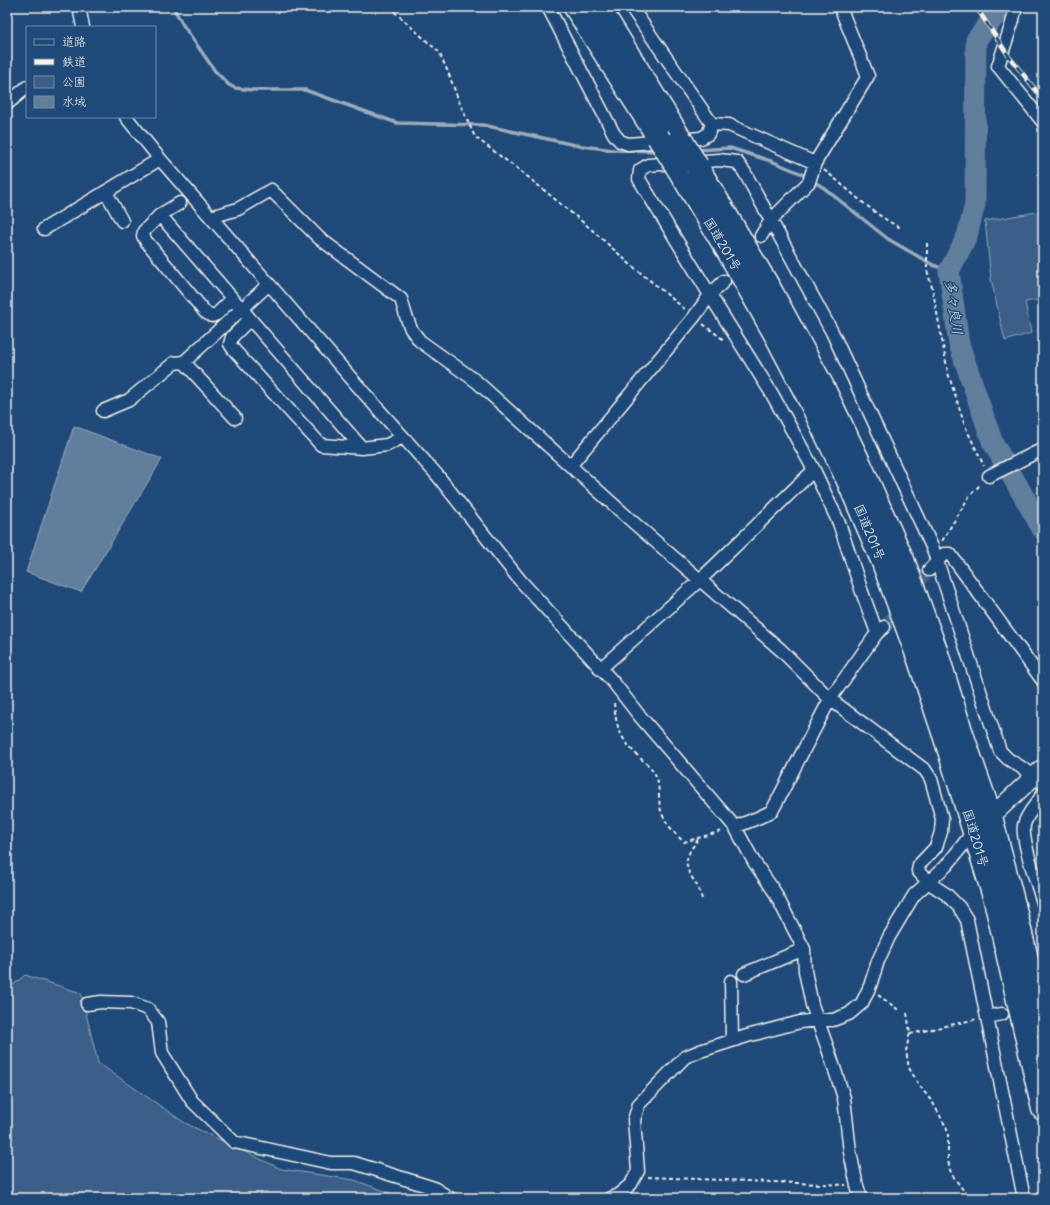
<svg xmlns="http://www.w3.org/2000/svg" width="1050" height="1205" font-family="Delius,'Klee One',sans-serif">
<style>
.green{fill:#3a5f88;stroke:#97a8b8}
.water{fill:#627e9d;stroke:#9cacbb}
.lines{fill:none;stroke-linecap:round;stroke-linejoin:round}
.stream{stroke:#9cacbb;stroke-width:3.5}
.river{stroke:#627e9d;stroke-width:21}
.street-tunnel{stroke:#3f638a;stroke-width:12;stroke-dasharray:12 6;stroke-linecap:butt}
.street-casing{stroke:#f4f1e8;stroke-width:15}
.secondary-casing{stroke:#f4f1e8;stroke-width:20}
.highway-casing{stroke:#f4f1e8;stroke-width:25}
.path{stroke:#f4f1e8;stroke-width:2;stroke-dasharray:4 3;stroke-linecap:butt}
.street{stroke:#1f4a7a;stroke-width:12}
.secondary{stroke:#1f4a7a;stroke-width:17}
.highway{stroke:#1f4a7a;stroke-width:22}
.rail-casing{stroke:#f4f1e8;stroke-width:4.5}
.rail{stroke:#1f4a7a;stroke-width:3;stroke-dasharray:9;stroke-linecap:butt}
.highway-bridge-casing{stroke:#f4f1e8;stroke-width:25;stroke-linecap:butt}
.highway-bridge{stroke:#1f4a7a;stroke-width:22}
.labels{text-anchor:middle;stroke-width:3;stroke-linejoin:round;paint-order:stroke}
.street-label{font-size:13px;fill:#f4f1e8;stroke:#1f4a7a}
.water-label{font-size:14px;font-style:italic;fill:#dee0dd;stroke:#1f4a7a}
</style>
<rect width="100%" height="100%" fill="#1f4a7a"/>
<filter id="ink" filterUnits="userSpaceOnUse"><feTurbulence type="fractalNoise" baseFrequency=".025" numOctaves="2"/><feDisplacementMap in="SourceGraphic" scale="8" xChannelSelector="R" yChannelSelector="G"/><feConvolveMatrix kernelMatrix="1 2 1 2 8 2 1 2 1" color-interpolation-filters="sRGB"/></filter>
<g filter="url(#ink)">
<!-- green -->
<path class="green" d="M1043,211V299L1025,302L1031,333L1005,341L991,279L985,221Z
M25,975L81,993L98,1063L185,1123L281,1169L354,1180L404,1198H7V990Z"/>
<!-- water -->
<path class="water" d="M74,426L162,459L81,592L26,572Z"/>
<g class="lines">
<!-- stream -->
<path class="stream" d="M173,7L183,25L215,71L229,85L235,88L252,90H305L397,123L483,125L575,145L613,150L658,151
M697,150L730,148L771,161L800,173L824,188L888,239L933,265L949,271"/>
<!-- river -->
<path class="river" d="M1002,7L976,40L975,204L967,236L949,271L959,344L992,441L1043,530"/>
<!-- street-tunnel -->
<path class="street-tunnel" d="M884,627L929,570"/>
<defs>
<path id="street" d="M79,7L83,27
M548,7L614,134L620,141L628,144L701,138L708,134L712,124
M631,7L712,124
M1016,7L1012,23L998,66L1043,122
M7,104L27,87
M126,117L160,159L378,409L438,476L519,579L614,683L638,714L735,827L754,862L774,891L804,949L805,971L812,1005L828,1049L844,1098L850,1152L857,1186L861,1198
M712,124L729,125L815,163
M106,192L122,221
M160,215L180,203
M211,217L238,209L271,190L319,238L401,299L406,316L411,329L420,341L476,381L634,523L781,650L830,699L925,770L931,779L942,819L941,832L936,847L919,865L918,871L929,883L946,894L959,907L967,920L1024,1198
M44,229L160,159
M761,236L771,220L809,182L815,163L868,76L840,7
M232,299L217,314L212,316L205,312L146,241L143,236L144,231L160,215L362,448L321,445L234,350L230,344L232,337L250,319
M103,411L129,400L174,363L184,362
M235,418L184,362L269,284
M362,448L387,445L403,437
M571,465L694,317L710,295L724,281
M989,476L1043,449
M929,570L944,554H950L1043,681
M877,633L862,592L839,523L814,470L772,394L710,295L639,179L640,170L648,165L719,160L737,162L745,173L832,332L933,549L1000,751L1008,759L1035,776L1043,784
M600,669L701,579L814,470
M1043,793C1038,804 1027,812 1024,825C1021,841 1038,885 1043,903
M735,827L760,817L772,811L830,699L877,633L884,627
M744,974L804,949
M731,981L732,1040
M87,1004L101,1002L131,1003L148,1009L158,1022L162,1053L192,1101L234,1142L331,1163H354L434,1188L450,1198
M987,1017L1002,1014
M610,1198L618,1195L631,1184L638,1171L634,1120L639,1104L685,1057L700,1051L747,1036L800,1022L817,1020H833L849,1014L862,1003L870,986L878,961L889,937L914,895L947,865L974,831"/>
<path id="secondary" d="M983,824L1043,768"/>
<path id="highway" d="M575,7L658,137
M599,7L680,138
M697,166L770,289L823,387L860,464L903,560L936,650L962,734L991,817L1013,901L1043,1025
M677,167L729,253L776,336L811,403L848,481L882,560L919,660L946,741L995,900L1043,1109"/>
</defs>
<!-- street casing -->
<use href="#street" class="street-casing"/>
<!-- secondary casing -->
<use href="#secondary" class="secondary-casing"/>
<!-- highway casing -->
<use href="#highway" class="highway-casing"/>
<!-- path -->
<path class="path" d="M389,7L439,52L448,72L460,104L475,137L528,177L591,229L631,265L686,310
M824,170C850,190 872,214 901,228
M927,243V270L933,291L948,373L965,426L984,466
M703,324L724,340
M942,541L970,495L981,484
M614,703C616,727 620,738 637,755C644,762 652,767 656,776C660,785 658,797 660,806C662,820 674,833 684,842L722,831
M698,839L690,851L686,862L689,873L698,887L702,899
M878,995L900,1011
M907,1013L910,1032L906,1051L909,1068L919,1085L933,1103L944,1123L948,1132V1160L950,1170L953,1176L969,1198
M910,1034L977,1019
M648,1177L846,1185"/>
<!-- street -->
<use href="#street" class="street"/>
<!-- secondary -->
<use href="#secondary" class="secondary"/>
<!-- highway -->
<use href="#highway" class="highway"/>
<defs>
<path id="rail" d="M976,7L1010,58L1043,99"/>
</defs>
<!-- rail casing -->
<use href="#rail" class="rail-casing"/>
<!-- rail -->
<use href="#rail" class="rail"/>
<defs>
<path id="highway-bridge" d="M658,137L677,167
M680,138L697,166"/>
</defs>
<!-- highway-bridge casing -->
<use href="#highway-bridge" class="highway-bridge-casing"/>
<!-- highway-bridge -->
<use href="#highway-bridge" class="highway-bridge"/>
</g>
</g>
<g class="labels">
<!-- street labels -->
<g class="street-label">
<text transform="translate(723 244) rotate(59)" y="5">国道201号</text>
<text transform="translate(870 532) rotate(67)" y="5">国道201号</text>
<text transform="translate(976 838) rotate(73)" y="5">国道201号</text>
</g>
<!-- water labels -->
<g class="water-label">
<text transform="translate(954 307) rotate(82)" y="5">多々良川</text>
</g>
</g>
<!-- margin -->
<rect width="1050" height="1205" fill="none" stroke="#1f4a7a" stroke-width="24"/>
<rect x="12" y="12" width="1026" height="1181" fill="none" stroke="#f4f1e8" stroke-width="1.5" filter="url(#ink)"/>
<!-- legend -->
<rect x="26" y="26" width="130" height="92" fill="#1f4a7a" stroke="#748da6"/>
<rect x="34" y="39" width="20" height="6" fill="#1f4a7a" stroke="#748da6"/>
<text x="62" y="46" font-size="12" fill="#f4f1e8">道路</text>
<rect x="34" y="59" width="20" height="6" fill="#f4f1e8" stroke="#748da6"/>
<text x="62" y="66" font-size="12" fill="#f4f1e8">鉄道</text>
<rect x="34" y="76" width="20" height="12" fill="#3a5f88" stroke="#748da6"/>
<text x="62" y="86" font-size="12" fill="#f4f1e8">公園</text>
<rect x="34" y="96" width="20" height="12" fill="#627e9d" stroke="#748da6"/>
<text x="62" y="106" font-size="12" fill="#f4f1e8">水域</text>
</svg>
